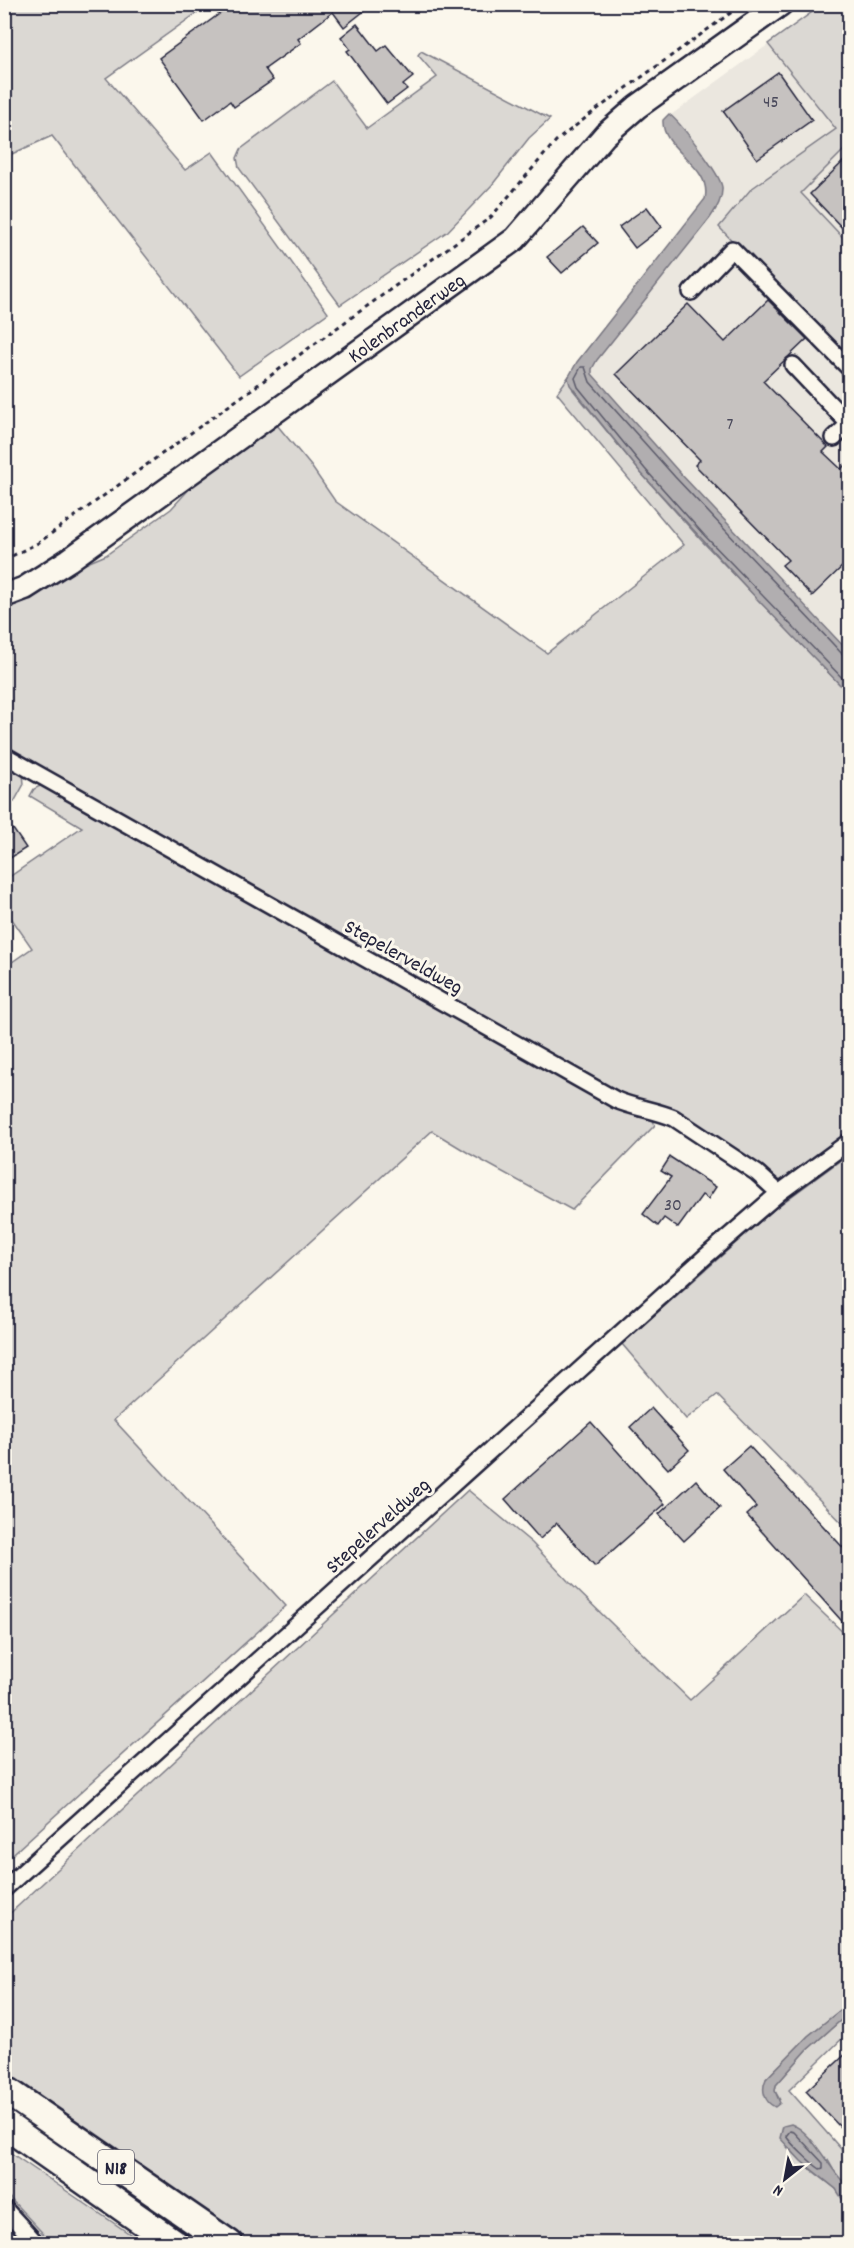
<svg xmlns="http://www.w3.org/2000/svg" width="854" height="2248" font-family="Dekko,sans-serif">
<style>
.built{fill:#ebe7df}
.green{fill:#dbd8d3;stroke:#7e7d87;stroke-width:1.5}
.water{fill:#b1aeb0;stroke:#787681;stroke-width:1.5}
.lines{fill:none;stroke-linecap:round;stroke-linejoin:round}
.shore{stroke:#5b5a6a;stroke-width:1.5}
.building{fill:#c6c2c0;stroke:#22223b;stroke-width:1.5}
.street-casing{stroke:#22223b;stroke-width:20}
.primary-casing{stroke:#22223b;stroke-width:27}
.highway-casing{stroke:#22223b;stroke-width:32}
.path{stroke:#22223b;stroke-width:3;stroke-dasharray:4.5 4.5;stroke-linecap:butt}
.street{stroke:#fbf7ec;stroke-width:15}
.primary{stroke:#fbf7ec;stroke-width:22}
.highway{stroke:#fbf7ec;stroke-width:27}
.labels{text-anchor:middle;stroke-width:6;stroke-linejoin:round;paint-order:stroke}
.number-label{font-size:18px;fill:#4b4a5c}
.shield{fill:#fbf7ec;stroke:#636270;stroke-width:1.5}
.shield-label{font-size:20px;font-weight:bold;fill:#22223b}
.street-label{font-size:21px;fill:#22223b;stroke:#fbf7ec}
</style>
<rect width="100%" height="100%" fill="#fbf7ec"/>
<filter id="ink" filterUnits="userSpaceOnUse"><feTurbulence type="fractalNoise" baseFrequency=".0167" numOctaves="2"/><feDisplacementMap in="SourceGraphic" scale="12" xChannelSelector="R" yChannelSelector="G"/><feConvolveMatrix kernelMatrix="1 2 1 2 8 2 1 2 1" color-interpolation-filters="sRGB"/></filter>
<g filter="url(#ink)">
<!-- built -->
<path class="built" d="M823,5H849V668L579,374L709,209L715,185L664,120Z"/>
<!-- green -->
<path class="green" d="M4,5H208L106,78L185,170L212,152L328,313L239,376L52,136L5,157Z
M822,5H849V145L801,193L849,244V362L719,227L751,189L836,129L768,44Z
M421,51L550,119L529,138L492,185L448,231L340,305L239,168L237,158L241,149L332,81L367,128L437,77L418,55Z
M569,376L573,390L641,473L701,540L849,694V1135L784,1183L688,1119L630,1099L5,750L4,608L31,599L73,569L106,555L171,509L205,472L277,425L311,466L335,501L547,653L684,545L557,393Z
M20,772L23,773L24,784L14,802L5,799V775Z
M44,784L652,1118L655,1125L572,1210L470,1154L432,1131L114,1420L286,1606L5,1861L4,981L10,977L5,967L32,948L5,909V880L82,827L30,796L34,789Z
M849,1154V1530L717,1395L686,1419L622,1344L773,1210Z
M468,1490L532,1543L568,1581L690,1700L804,1595L849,1638V2003L808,2036L766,2079L780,2100L775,2091L776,2085L807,2050L849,2013V2032L789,2090L849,2158V2187L838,2178L828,2160L785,2145L810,2169L836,2189L845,2200L849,2210V2243H243L5,2078V1918Z
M5,2149L143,2243H52L5,2193Z"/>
<!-- water -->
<path class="water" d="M669,114C681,123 720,174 722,187C723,199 716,209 710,218L597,360L592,369V374L679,472L849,652V694L758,600L641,473L570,385L568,378L577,362L705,199C713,165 661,151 663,120Z
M849,2003V2013L807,2050L776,2085L775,2091L780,2103L775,2107C764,2102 761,2089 766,2079L808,2036Z
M791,2124C814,2132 830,2173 849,2187V2210L836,2189L801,2161L780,2138L783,2126Z"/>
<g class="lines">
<!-- shore -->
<path class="shore" d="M850,656L843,655L832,643L675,477L590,382L585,367H581L575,378L578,387L645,469L705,536L850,686
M790,2131L794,2132L823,2163V2168L820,2169C811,2163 791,2144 786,2136Z"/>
</g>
<!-- building -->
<path class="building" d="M233,4H373L344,27L333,12L298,39L301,43L265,69L273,80L234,107L230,101L204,120L159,58Z
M357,24L378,51L386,45L413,77L403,85L407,89L387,104L347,51L350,49L341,37Z
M778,72L812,120L757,159L723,111Z
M849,156V235L810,194Z
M647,207L662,227L635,248L619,227Z
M583,227L598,243L562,273L547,257Z
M768,300L807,339L763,381L828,447L823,452L841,469L849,461V560L812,596L782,565L788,560L695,465L700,460L616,374L688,304L725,342Z
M13,829L26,848L4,862V836Z
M670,1157L716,1187L708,1199L702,1195L678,1228L664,1218L658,1226L643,1214L671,1177L661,1171Z
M651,1408L689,1450L668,1469L630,1427Z
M591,1422L665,1504L595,1566L557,1523L540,1539L505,1499Z
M749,1446L849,1554V1629L747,1515L756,1507L723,1469Z
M696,1480L720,1508L684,1541L659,1514Z
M849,2051V2118L840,2127L806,2091Z"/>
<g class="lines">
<defs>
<path id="street" d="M691,292L732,249L850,369
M793,365L849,424
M834,438L850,423
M4,755L616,1100C635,1108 655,1110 674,1118L757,1173L779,1193
M4,1889L706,1256L779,1193L850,1141
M4,2208L37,2244"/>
<g id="primary">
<path id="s1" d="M4,596L25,588L69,560L515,239L605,135L637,107L781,4"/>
</g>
<path id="highway" d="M4,2089L229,2244
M4,2124L175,2244"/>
</defs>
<!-- street casing -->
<use href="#street" class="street-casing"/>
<!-- primary casing -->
<use href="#primary" class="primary-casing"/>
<!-- highway casing -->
<use href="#highway" class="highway-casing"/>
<!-- path -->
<path class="path" d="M4,560L38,543L491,217L556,141L592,113L743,4"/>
<!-- street -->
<use href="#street" class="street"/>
<!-- primary -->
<use href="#primary" class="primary"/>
<!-- highway -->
<use href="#highway" class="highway"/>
</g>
</g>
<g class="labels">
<!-- number labels -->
<g class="number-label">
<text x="771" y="107">45</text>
<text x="730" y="429">7</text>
<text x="673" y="1210">30</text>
</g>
<!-- shield labels -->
<rect class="shield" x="98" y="2150" width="36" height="34" rx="4.5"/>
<g class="shield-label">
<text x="116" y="2174">N18</text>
</g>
<!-- street labels -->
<g class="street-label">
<text dy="7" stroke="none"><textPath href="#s1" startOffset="490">Kolenbranderweg</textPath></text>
<text transform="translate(404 956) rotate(29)" y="7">Stepelerveldweg</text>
<text transform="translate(377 1525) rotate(-42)" y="7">Stepelerveldweg</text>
</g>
</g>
<!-- margin -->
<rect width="854" height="2248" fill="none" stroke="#fbf7ec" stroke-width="24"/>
<rect x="12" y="12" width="830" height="2224" fill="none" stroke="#22223b" stroke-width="2" filter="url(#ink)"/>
<!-- north arrow -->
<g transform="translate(785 2179) rotate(211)" stroke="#fbf7ec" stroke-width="4.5" paint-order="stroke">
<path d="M0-4.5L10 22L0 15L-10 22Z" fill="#22223b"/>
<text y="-9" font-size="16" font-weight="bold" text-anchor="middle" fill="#22223b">N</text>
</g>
</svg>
